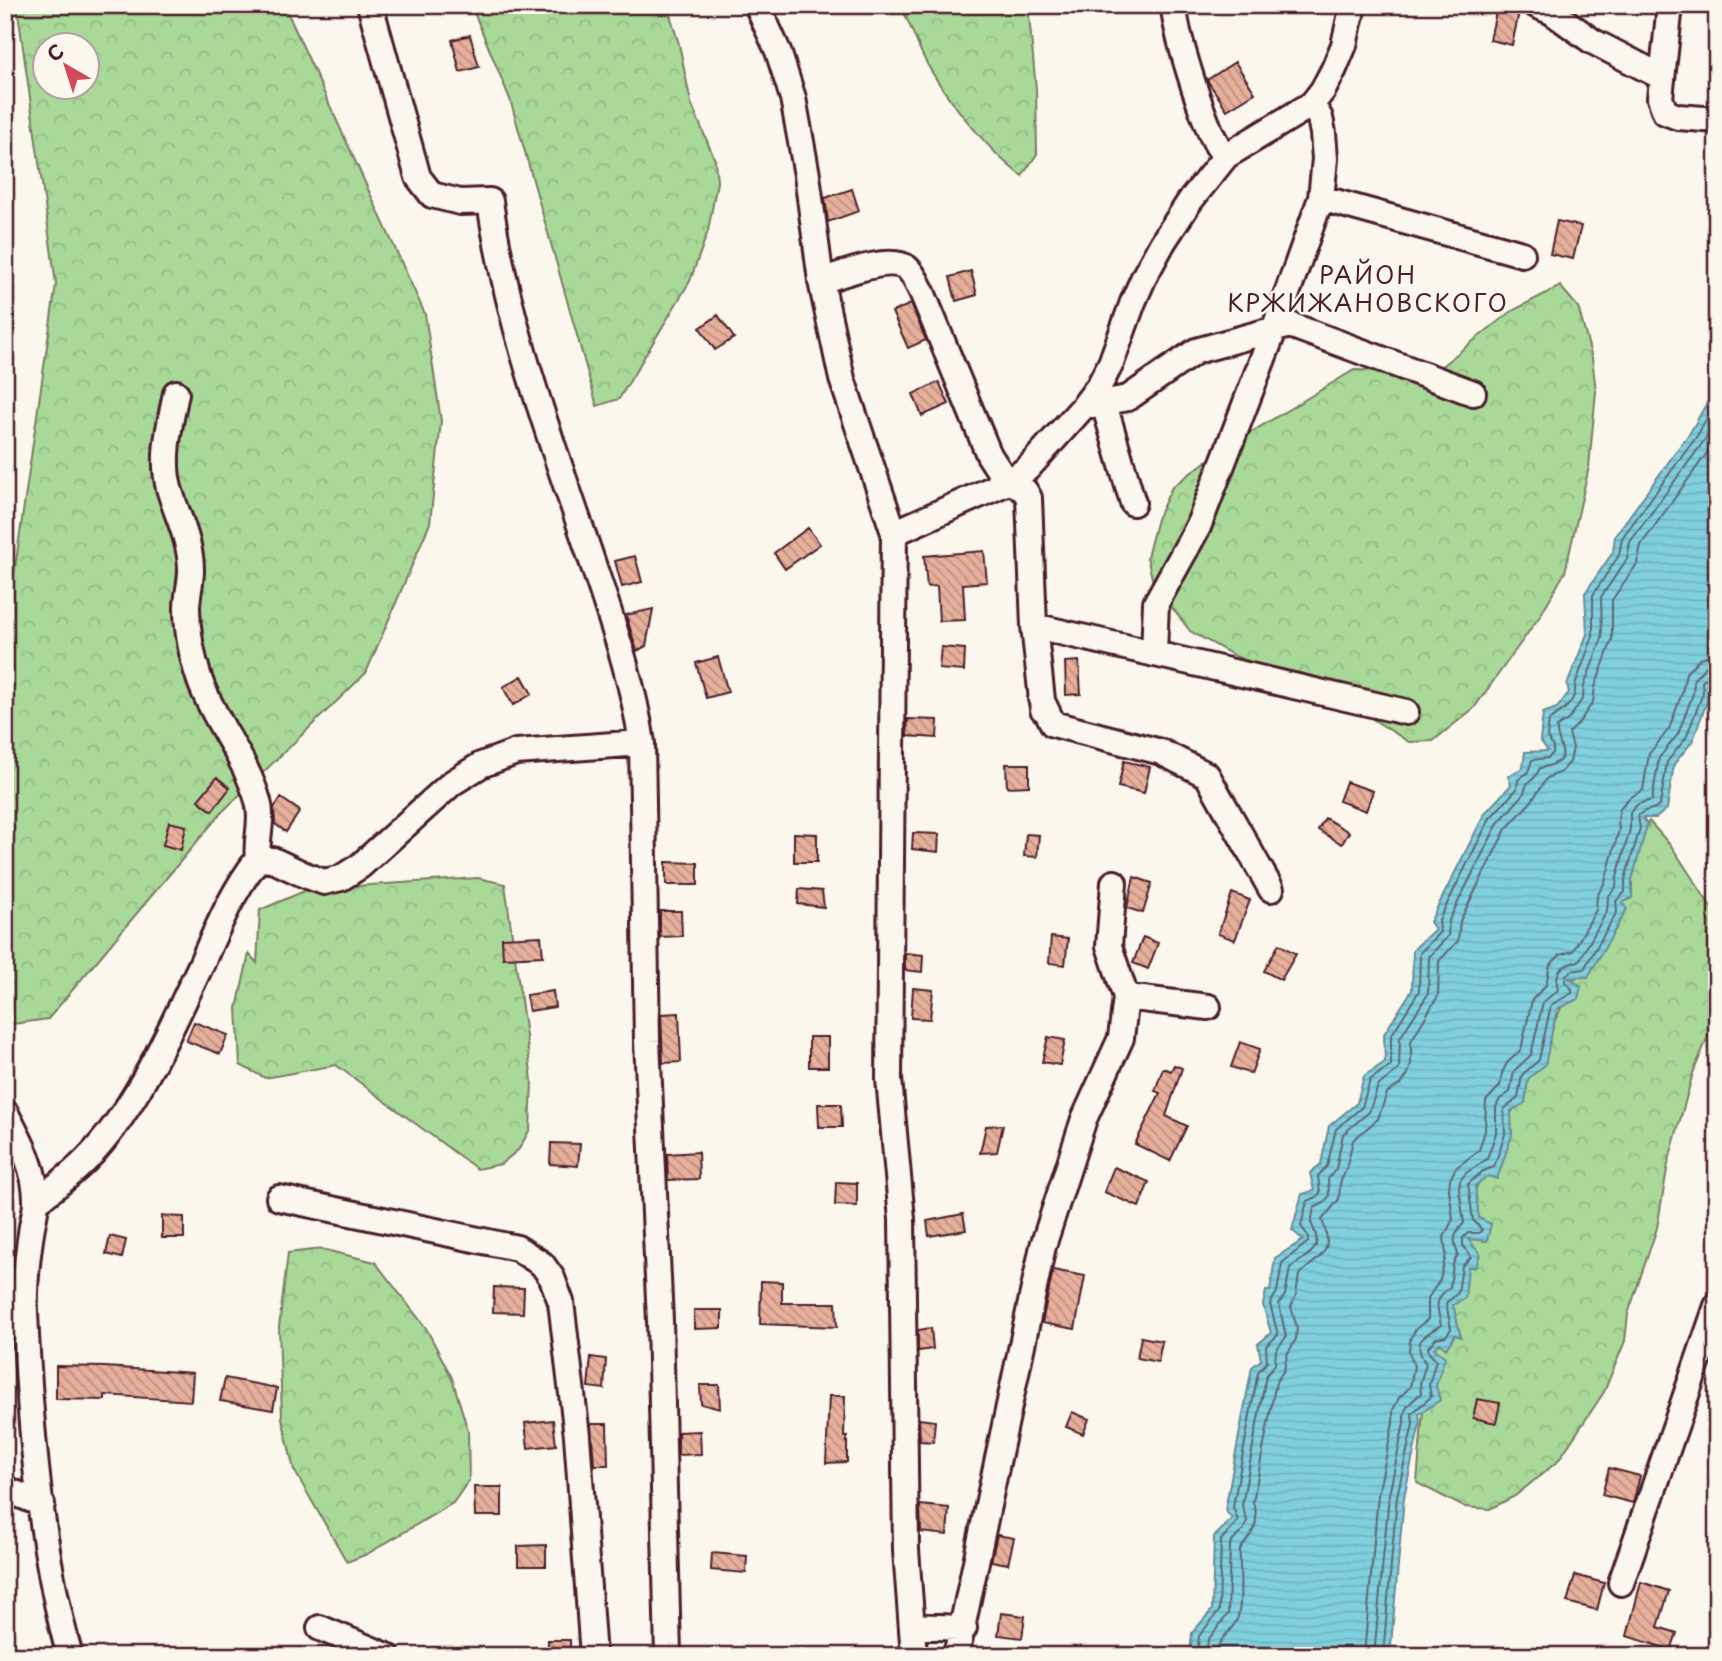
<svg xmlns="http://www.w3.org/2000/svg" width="1722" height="1661" font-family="'Playpen Sans',sans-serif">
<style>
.forest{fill:url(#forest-crowns);stroke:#797c62;stroke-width:2;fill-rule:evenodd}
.water{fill:url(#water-rules);stroke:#6b8996;stroke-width:2}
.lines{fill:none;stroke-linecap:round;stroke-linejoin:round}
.shore{stroke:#606673;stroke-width:2}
.building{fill:url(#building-back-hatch);stroke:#4a1f2b;stroke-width:2}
.minor-casing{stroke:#4a1f2b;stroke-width:30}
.minor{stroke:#fbf7ec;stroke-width:24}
.labels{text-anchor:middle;stroke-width:5;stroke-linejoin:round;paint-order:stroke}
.quarter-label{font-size:24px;letter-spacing:2px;fill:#4a1f2b;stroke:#fbf7ec}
</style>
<defs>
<pattern id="forest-crowns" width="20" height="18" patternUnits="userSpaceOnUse" patternTransform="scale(1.75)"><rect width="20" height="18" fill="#a8d999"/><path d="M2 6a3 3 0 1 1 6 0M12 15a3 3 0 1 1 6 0" fill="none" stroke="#92ba84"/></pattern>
<pattern id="water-rules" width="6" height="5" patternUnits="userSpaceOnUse" patternTransform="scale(1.75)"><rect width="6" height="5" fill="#81d0de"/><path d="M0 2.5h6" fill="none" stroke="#71b2bf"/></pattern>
<pattern id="building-back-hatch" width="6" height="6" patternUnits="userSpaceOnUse" patternTransform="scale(1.75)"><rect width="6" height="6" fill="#e7b09c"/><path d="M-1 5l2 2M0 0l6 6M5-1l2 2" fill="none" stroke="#bd8f7f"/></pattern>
</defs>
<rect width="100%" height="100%" fill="#fbf7ec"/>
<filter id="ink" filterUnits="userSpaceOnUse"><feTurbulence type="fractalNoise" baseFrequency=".0143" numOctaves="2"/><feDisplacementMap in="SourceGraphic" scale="14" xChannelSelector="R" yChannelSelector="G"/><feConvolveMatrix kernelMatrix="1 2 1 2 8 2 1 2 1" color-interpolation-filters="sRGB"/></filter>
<g filter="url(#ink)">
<!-- forest -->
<path class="forest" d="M17,5H284L425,314L441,421L430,523L366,673L221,813L48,1019L5,1025V637L56,284ZM46,46H88V88H46Z
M471,5H667L679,44L691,103L715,160L717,182L708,231L690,281L619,399L597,406L510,99Z
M900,5H1028L1036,89L1037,154L1022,176C990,153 944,96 925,60C916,42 910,23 900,5Z
M1560,286L1578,307L1592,358L1596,391L1589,467L1565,572L1540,616L1474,708L1433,741L1409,742L1325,689L1235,656L1190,631L1153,582L1147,557L1157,519L1172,487L1220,451L1354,370L1397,371L1420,383L1510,312Z
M1649,821L1672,847L1717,916V1014L1693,1073L1668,1164L1657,1228L1628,1314L1625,1341L1604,1392L1558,1461L1515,1496L1490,1509L1464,1507L1417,1483L1434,1277Z
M478,878L505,884L532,1080L530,1129L519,1149L501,1164L477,1169L336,1065L265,1078L240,1065L237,1008L249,954L257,963L260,910L309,889Z
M321,1249L375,1262L426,1328L452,1378L468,1431L469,1480L453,1503L367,1554L347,1562L294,1470L282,1418L279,1327L288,1253Z"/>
<!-- water -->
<path class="water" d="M1717,385V677L1708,686L1711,691L1692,742L1674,764L1667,809L1656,818H1643L1647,825L1632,880V898L1622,903L1627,909L1588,977L1569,978L1581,986L1578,999L1557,1009L1545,1065L1528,1079L1525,1103L1511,1111L1512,1135L1497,1179L1488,1176L1475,1186L1479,1218L1491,1224L1487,1241L1468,1239L1480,1254L1476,1267H1468L1465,1298L1453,1305L1461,1337L1455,1335L1446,1349L1440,1343L1434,1348L1445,1357L1436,1386L1440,1400L1419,1414L1420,1424L1404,1497L1390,1656H1190L1192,1633L1212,1610L1214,1537L1232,1519L1225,1510L1252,1367L1261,1360L1258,1344L1271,1333L1263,1305L1266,1291H1270L1275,1258L1303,1240L1292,1230L1302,1194L1314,1191L1310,1173L1321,1164L1329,1126L1357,1103L1364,1076L1385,1062L1384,1034L1412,990L1413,950L1435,929L1430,922L1485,813L1511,785L1508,776L1523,768L1525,752L1548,751L1540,740L1543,713L1557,708L1569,692L1567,685L1587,634L1585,593L1613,552L1615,536L1691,431Z"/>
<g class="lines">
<!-- shore -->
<path class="shore" d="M1197,1656L1199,1636L1219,1611L1221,1540L1238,1521L1233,1507L1258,1372L1267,1362L1266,1346L1278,1335L1270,1304L1277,1292L1282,1263L1308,1242V1236L1301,1226L1307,1201L1317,1197L1320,1193L1318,1176L1327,1166L1336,1129L1362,1107L1370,1080L1391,1065V1036L1419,991L1420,953L1440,932L1439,920L1490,818L1517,789L1518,780L1528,772L1532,760L1548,758L1553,753V747L1547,737L1549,720C1561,712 1577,703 1575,685L1593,636V595L1619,555L1622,538L1697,436L1717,400
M1206,1656L1208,1640L1228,1614L1230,1544L1244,1529L1247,1521L1242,1505L1266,1376L1275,1364L1276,1350L1286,1337L1279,1304L1285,1295L1290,1268C1311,1252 1325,1250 1311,1223L1314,1208L1324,1203L1329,1196L1328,1179L1336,1169L1343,1134L1369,1112L1378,1086L1399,1069L1400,1038L1428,994L1429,957L1448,936L1449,920L1498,823L1523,795L1527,784L1535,777L1540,768C1579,760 1555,747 1557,727L1569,719L1583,698L1584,686L1602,638L1601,597L1627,559L1630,542L1704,441L1717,418
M1216,1656C1218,1635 1232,1634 1238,1617C1243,1598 1239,1568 1240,1549C1253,1533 1261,1524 1253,1502L1276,1382L1284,1370L1287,1355L1296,1339L1297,1328L1291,1307L1296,1295L1299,1275C1321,1254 1335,1254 1322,1220L1339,1199L1340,1183L1346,1170L1353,1140L1378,1119L1387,1093L1402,1083L1408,1074L1411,1064V1041L1438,996L1439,961L1458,941L1460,921L1506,829L1531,802L1547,778L1561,772L1570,762L1573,748L1569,733L1578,724L1593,702L1595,687L1612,640V600L1637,564L1641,545L1717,439
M1364,1656L1378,1495L1393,1423V1410L1399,1398L1410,1387L1414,1366L1409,1352L1410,1339L1416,1329L1428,1319V1298L1440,1280L1446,1254L1444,1237L1453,1219L1449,1190L1450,1179L1456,1168L1479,1150L1485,1131L1486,1101L1500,1086L1502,1073L1507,1063L1521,1050L1532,1000L1546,985L1550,965L1560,955L1573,951L1596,910L1597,896L1605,882L1619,830L1618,819L1620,808L1629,798L1643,790L1649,754L1669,729L1682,693L1686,673L1700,658L1717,653
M1374,1656L1389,1495L1404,1423C1403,1406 1410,1404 1421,1393L1420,1383L1426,1364C1411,1342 1423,1336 1441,1325C1437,1306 1433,1300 1450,1287L1453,1264L1458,1254C1452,1240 1454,1234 1464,1223L1459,1189L1460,1181L1466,1173L1487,1159L1496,1133V1107L1500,1099L1510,1092L1514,1071L1531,1055L1543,1002L1558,990C1554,971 1561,965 1579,961L1607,911L1608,897L1616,887L1617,877L1630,829V812L1638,804L1652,800L1659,758L1678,734L1693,694L1694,679L1706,666L1717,664
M1383,1656L1397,1496L1413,1424L1412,1413L1431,1397L1429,1385L1436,1360L1429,1353L1428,1347L1436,1338L1446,1336L1451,1329L1446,1303L1458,1293L1462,1266L1471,1257L1463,1245V1238L1468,1233H1479L1482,1230L1473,1220L1468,1184L1483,1171L1494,1167L1505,1134L1504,1109L1518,1098L1522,1075L1539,1060L1551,1005L1572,993V989L1565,982L1566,975L1571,971L1584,969L1617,912L1616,901L1625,892V879L1640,828L1638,816C1643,809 1653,811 1660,805L1667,762L1686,738L1703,693L1702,682L1710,674L1717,673"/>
</g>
<!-- building -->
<path class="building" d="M1497,7L1519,12L1512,45L1490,40Z
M470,35L479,67L460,72L452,40Z
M1235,62L1255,93L1227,110L1207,80Z
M852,189L859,211L828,222L825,198Z
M1557,221L1581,226L1573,259L1550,254Z
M971,271L977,295L956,301L950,277Z
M911,304L926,340L908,348L892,312Z
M718,315L734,338L715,350L700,328Z
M939,382L949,404L922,416L913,394Z
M808,528L820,544L785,569L774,553Z
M984,551L987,582L963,584L965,620L939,621L937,586L927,587L924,556Z
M635,556L642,582L622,587L615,561Z
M653,609L646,646L637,651L626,615Z
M941,647L965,649L964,671L939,669Z
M718,657L728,692L706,698L696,663Z
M1079,661L1081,694L1066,695L1065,662Z
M522,676L532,694L513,705L503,687Z
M908,719L938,720L937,738L907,736Z
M1124,761L1150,767L1144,793L1118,787Z
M1006,764H1029V786L1007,787Z
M217,777L230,788L212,811L198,800Z
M1346,782L1373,791L1366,811L1339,801Z
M281,798L300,811L286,832L275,824L274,808Z
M1325,818L1349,832L1342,844L1318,830Z
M169,822L186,826L181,850L163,845Z
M794,833L817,834V862H794Z
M913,833L939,834L938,852L912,849Z
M1026,834L1039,835L1037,857L1024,856Z
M666,862L698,863V885H666Z
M1134,877L1152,883L1143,913L1127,908Z
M799,889L822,891L824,907L798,904Z
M1232,893L1250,900L1235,940L1218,934Z
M660,911H681L682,936L660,937Z
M541,936L543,956L503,958L502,938Z
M1051,937L1068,939L1065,965L1049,963Z
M1143,937L1158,943L1148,969L1133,963Z
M1279,944L1296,954L1281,980L1264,971Z
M905,953L923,955L922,972L905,970Z
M913,988L933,990L930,1019L911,1018Z
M553,991L555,1007L529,1011L526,995Z
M679,1013L681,1062L663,1063L661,1014Z
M194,1022L228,1035L220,1054L186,1041Z
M809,1037H828V1067H809Z
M1048,1037L1065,1040L1060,1065L1042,1062Z
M1240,1042L1260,1049L1251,1074L1231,1067Z
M1174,1065L1182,1068L1166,1116L1187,1126L1170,1161L1135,1144L1160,1093L1155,1091L1163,1068L1171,1071Z
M818,1104H841L842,1127H819Z
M1003,1125L997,1152L980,1153L986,1126Z
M551,1143L580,1144L578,1166L550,1164Z
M698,1152L699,1179L668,1180L667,1154Z
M1114,1167L1149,1182L1139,1207L1104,1192Z
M836,1182L857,1183V1206L835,1205Z
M963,1214L966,1230L929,1236L927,1221Z
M162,1216L184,1217V1238H162Z
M110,1236L126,1240L122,1258L106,1254Z
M1053,1270L1085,1276L1075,1329L1042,1323Z
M761,1281L782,1282V1303H836L837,1327L760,1324Z
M494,1287L524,1288L523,1313L493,1312Z
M694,1310H722V1328L694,1329Z
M931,1328L933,1349L918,1351V1330Z
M1141,1337L1162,1341L1158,1362L1137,1358Z
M591,1357L606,1359L604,1389L588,1387Z
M56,1366L105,1367L193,1373L191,1401L105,1395V1400L56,1399Z
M225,1378L277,1388L273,1410L220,1401Z
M700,1385H719L720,1409L701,1404Z
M829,1396H845L844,1437H847V1462L826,1463Z
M1477,1399L1500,1403L1496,1423L1473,1418Z
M1072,1412L1089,1419L1083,1434L1066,1427Z
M919,1419L935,1421L933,1442L920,1441Z
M553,1420L556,1445L528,1448L525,1423Z
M591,1424H607L608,1465H594Z
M700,1431L701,1454L678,1455V1432Z
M1609,1468L1640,1476L1633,1503L1602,1495Z
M474,1487H502V1516H475Z
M920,1505L949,1508L947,1535L921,1532Z
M997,1535L1014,1538L1008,1564L991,1561Z
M546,1545V1566H518V1546Z
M712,1553L747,1556L746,1573L711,1570Z
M1575,1575L1604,1583L1597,1610L1567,1602Z
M1641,1582L1669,1591L1658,1627L1677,1633L1671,1650L1627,1636Z
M1001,1613L1025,1616L1022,1638L998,1635Z
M548,1640H570V1656H548Z"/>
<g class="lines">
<defs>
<path id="minor" d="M370,5L418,177L432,195L460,202L490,201C507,326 553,445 593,564C613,624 633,681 642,743L647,1041L660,1321L668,1656
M757,5L778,51L793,98L807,175L821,281L842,379L894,533L889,1079L902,1219L906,1550L914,1656
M1174,5C1174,30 1203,120 1216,143C1218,148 1222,151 1226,156
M1536,5L1552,12L1592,41L1662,77
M1670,5L1660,98L1665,112L1678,117L1717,120
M1321,198L1522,254
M821,281C840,275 890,255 907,268C914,274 918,284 922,292L989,455L1000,472L1025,491L1029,498L1034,626L1043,709
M176,393C170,424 161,457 169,488C177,516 191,541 191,570C191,583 187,595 187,608C187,633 192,657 200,681C215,723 246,758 258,801C264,821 255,840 258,859
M1104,404L1133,503
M1084,406L1128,398L1196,351L1290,325L1473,393
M894,533L1010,481L1028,468L1084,406L1099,386L1111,363L1133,302L1144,277L1163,242L1190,201L1226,156L1312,104L1323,90L1334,69L1344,45L1353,5
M1034,626L1406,712
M1154,654L1156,603L1198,527L1274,330L1321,198L1325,159L1323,133L1320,118L1312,104
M1041,699L1053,724L1161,752L1207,775L1271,889
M1126,997L1208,1007
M5,1112C19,1139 37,1170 36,1202C36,1212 32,1223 31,1233C27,1259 24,1287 25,1313C30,1423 40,1550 70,1656
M279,1198L517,1248L542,1264L552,1278L561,1302L577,1436L593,1656
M36,1202C53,1189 70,1176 86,1160C135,1111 170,1030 200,967C216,931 233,890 258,859L273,860L305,875L324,882L341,878L360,866L452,783L481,765L516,752L642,743
M5,1489L42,1504
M1621,1583L1717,1306
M912,1626L964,1628
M320,1628L387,1656
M956,1656L1043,1246L1084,1119L1121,1038L1126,997L1109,946L1114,883"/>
</defs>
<!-- minor casing -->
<use href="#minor" class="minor-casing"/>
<!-- minor -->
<use href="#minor" class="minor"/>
</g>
</g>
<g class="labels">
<!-- quarter labels -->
<g class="quarter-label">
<text x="1368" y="284">РАЙОН<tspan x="1368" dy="28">КРЖИЖАНОВСКОГО</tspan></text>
</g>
</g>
<!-- margin -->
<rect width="1722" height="1661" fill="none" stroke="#fbf7ec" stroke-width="28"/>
<rect x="14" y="14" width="1694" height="1633" fill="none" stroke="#4a1f2b" stroke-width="2.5" filter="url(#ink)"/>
<!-- north arrow -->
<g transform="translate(66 66) rotate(321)"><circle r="33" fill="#fbf7ec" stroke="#b4a19f" stroke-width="2"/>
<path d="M0-5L12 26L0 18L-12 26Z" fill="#d1495b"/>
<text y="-10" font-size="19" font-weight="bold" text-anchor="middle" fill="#4a1f2b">С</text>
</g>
</svg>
